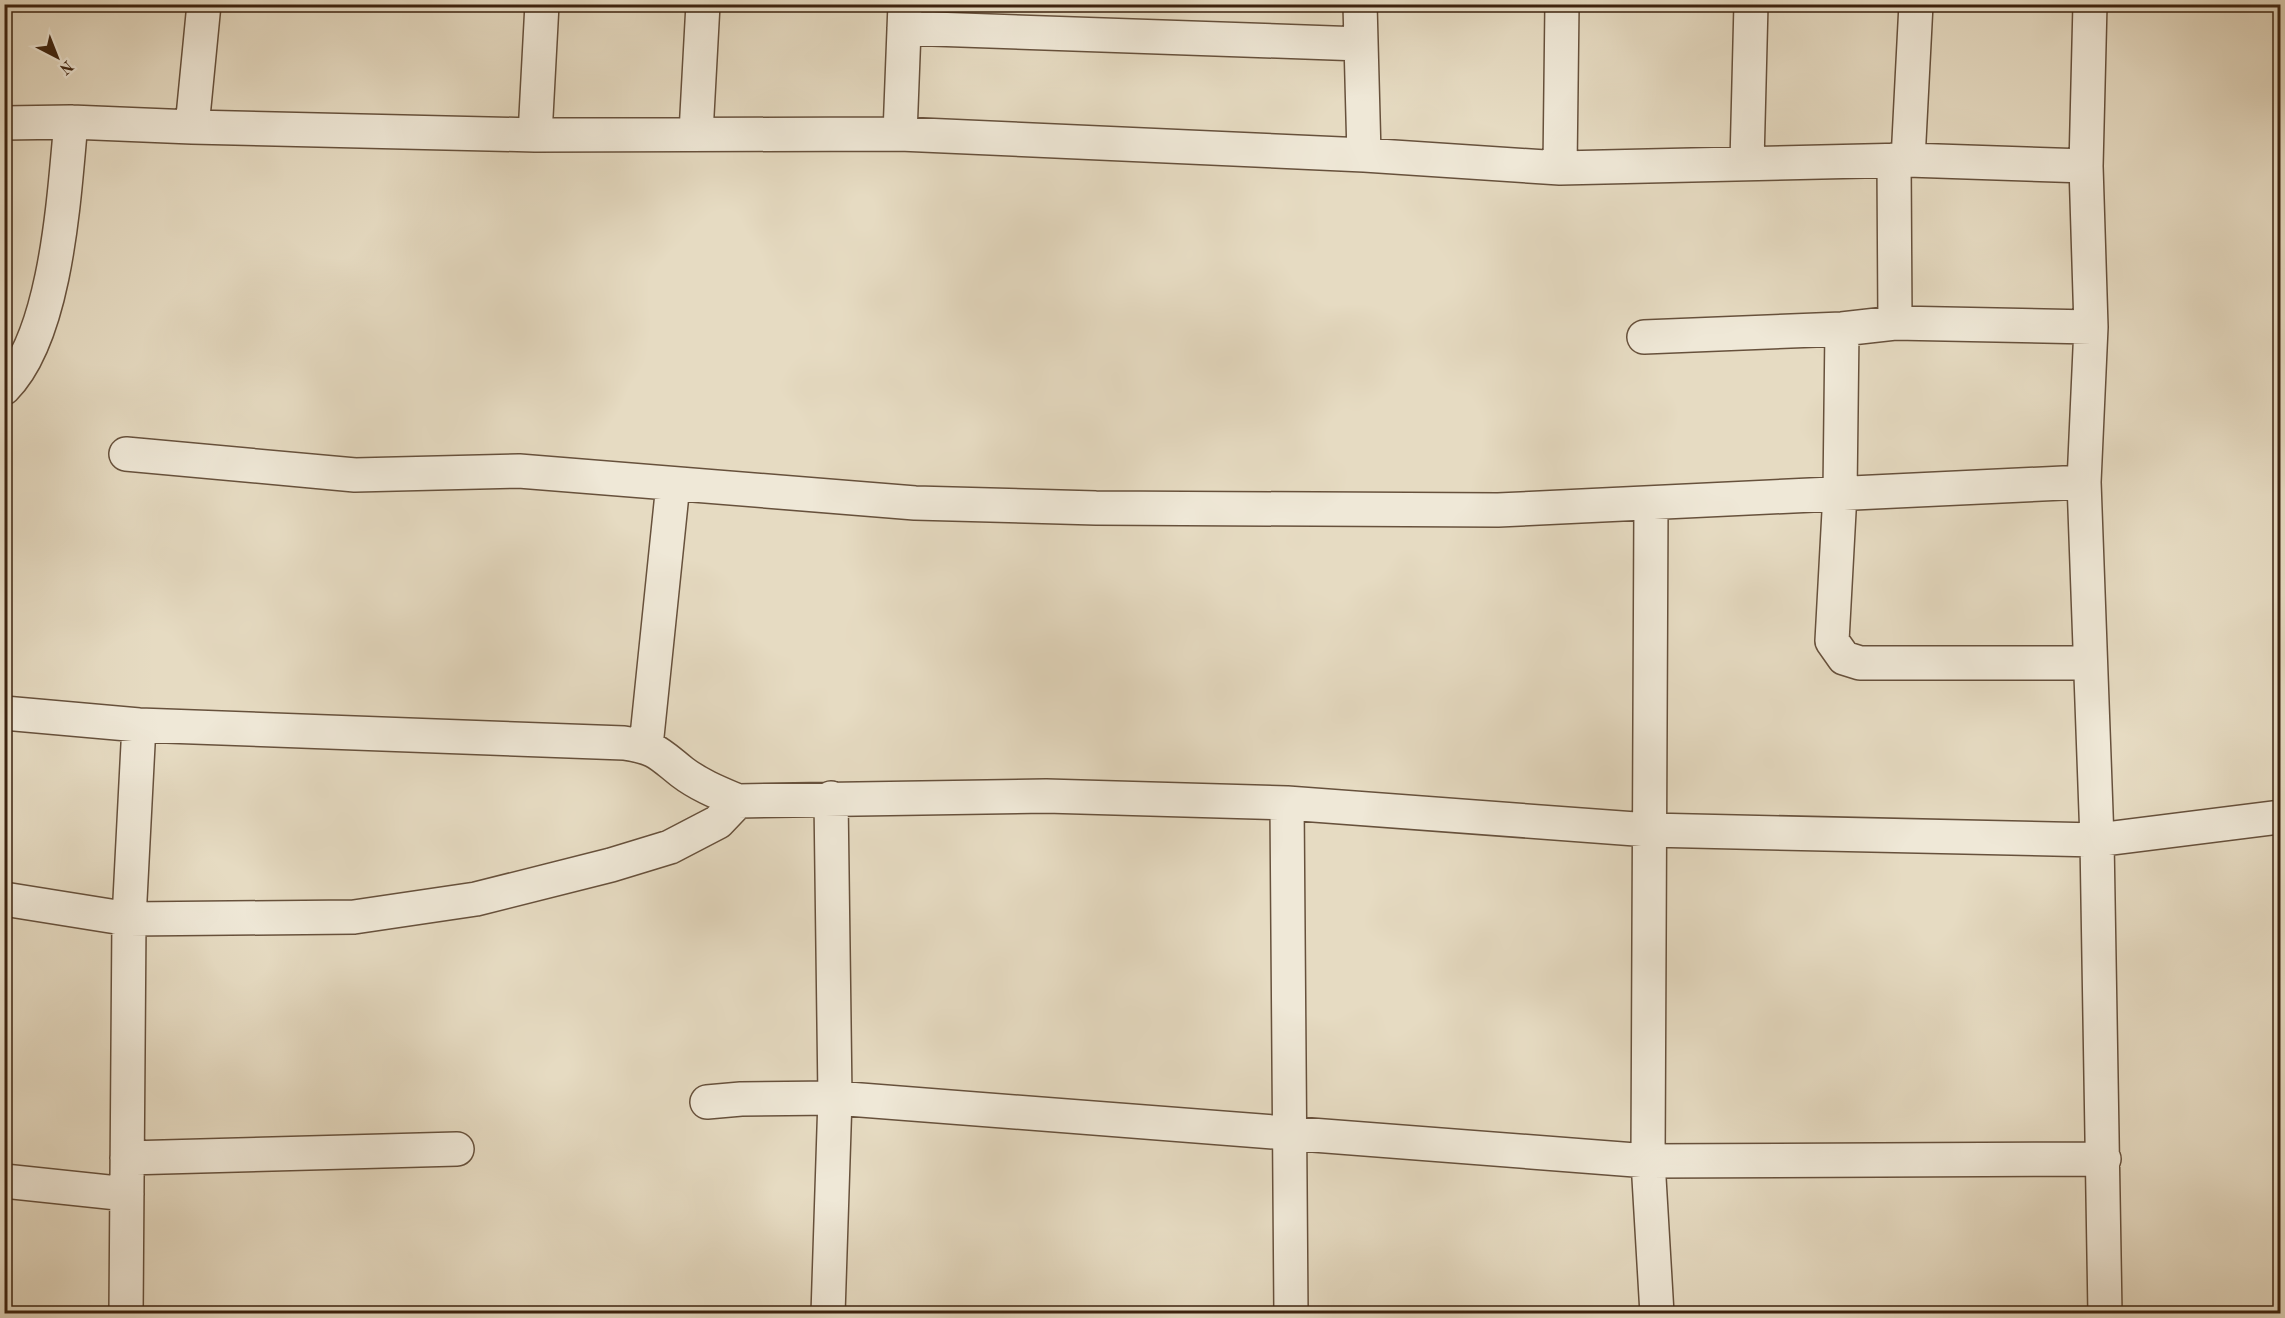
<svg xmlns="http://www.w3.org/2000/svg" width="2285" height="1318" font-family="'Old Standard TT',serif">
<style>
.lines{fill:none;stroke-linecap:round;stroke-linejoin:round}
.minor-casing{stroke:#67513c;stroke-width:36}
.minor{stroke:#efe8d7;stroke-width:33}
</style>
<rect width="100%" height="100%" fill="#e6dbc2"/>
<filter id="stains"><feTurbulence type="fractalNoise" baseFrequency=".00333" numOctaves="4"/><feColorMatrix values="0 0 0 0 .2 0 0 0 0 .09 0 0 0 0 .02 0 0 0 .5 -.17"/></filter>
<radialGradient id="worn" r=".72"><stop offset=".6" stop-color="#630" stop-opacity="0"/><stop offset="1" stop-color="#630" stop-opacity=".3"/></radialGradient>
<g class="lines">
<defs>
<path id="minor" d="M1360,4L1364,155
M2090,4L2086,166L2091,327L2084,482L2097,840L2105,1314
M904,28L1361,44
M4,123L71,122L192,127L535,135L900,134L1364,155L1560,168L1908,160L2086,166
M192,127L204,4
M696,133L703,4
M900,134L905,4
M535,135L542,4
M1894,160L1895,323
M1908,160L1916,4
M1747,162L1751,4
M1560,168L1562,4
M1842,329L1840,493L1832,641L1844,658L1860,663H2089
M1644,337L1842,329L1895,323L2091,327
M4,388C57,335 64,195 71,122
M126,454L355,475L519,471L915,503L1096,508L1498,510L2084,482
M1651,504L1648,1161L1657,1314
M4,713L139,725L624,743C657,748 658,753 682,772C699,785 719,793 738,801L1046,796L1287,803L1649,830L2097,840L2280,817
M646,746L673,484
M1287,803L1291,1314
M4,899L129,919L354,917L476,899L611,865L670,847L718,822L738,801
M707,1102L741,1099L835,1098L1648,1161L2104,1159
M127,1158L457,1149
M4,1181L127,1194
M126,1314L129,919L139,725
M828,1314L835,1098L831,798"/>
</defs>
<!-- minor casing -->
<use href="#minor" class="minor-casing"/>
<!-- minor -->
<use href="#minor" class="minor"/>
</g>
<!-- margin -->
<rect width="2285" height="1318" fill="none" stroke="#e6dbc2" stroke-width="24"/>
<rect x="6" y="6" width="2273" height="1306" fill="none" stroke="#3d230f" stroke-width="3"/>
<rect x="12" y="12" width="2261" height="1294" fill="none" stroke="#3d230f" stroke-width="1.5"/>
<!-- north arrow -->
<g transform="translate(57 57) rotate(138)" stroke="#efe8d7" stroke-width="4.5" paint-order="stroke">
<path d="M0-4.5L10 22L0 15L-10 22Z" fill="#3d230f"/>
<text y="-9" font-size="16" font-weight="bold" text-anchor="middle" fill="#3d230f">N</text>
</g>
<rect width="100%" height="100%" filter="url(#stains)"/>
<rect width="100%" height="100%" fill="url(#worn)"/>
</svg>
